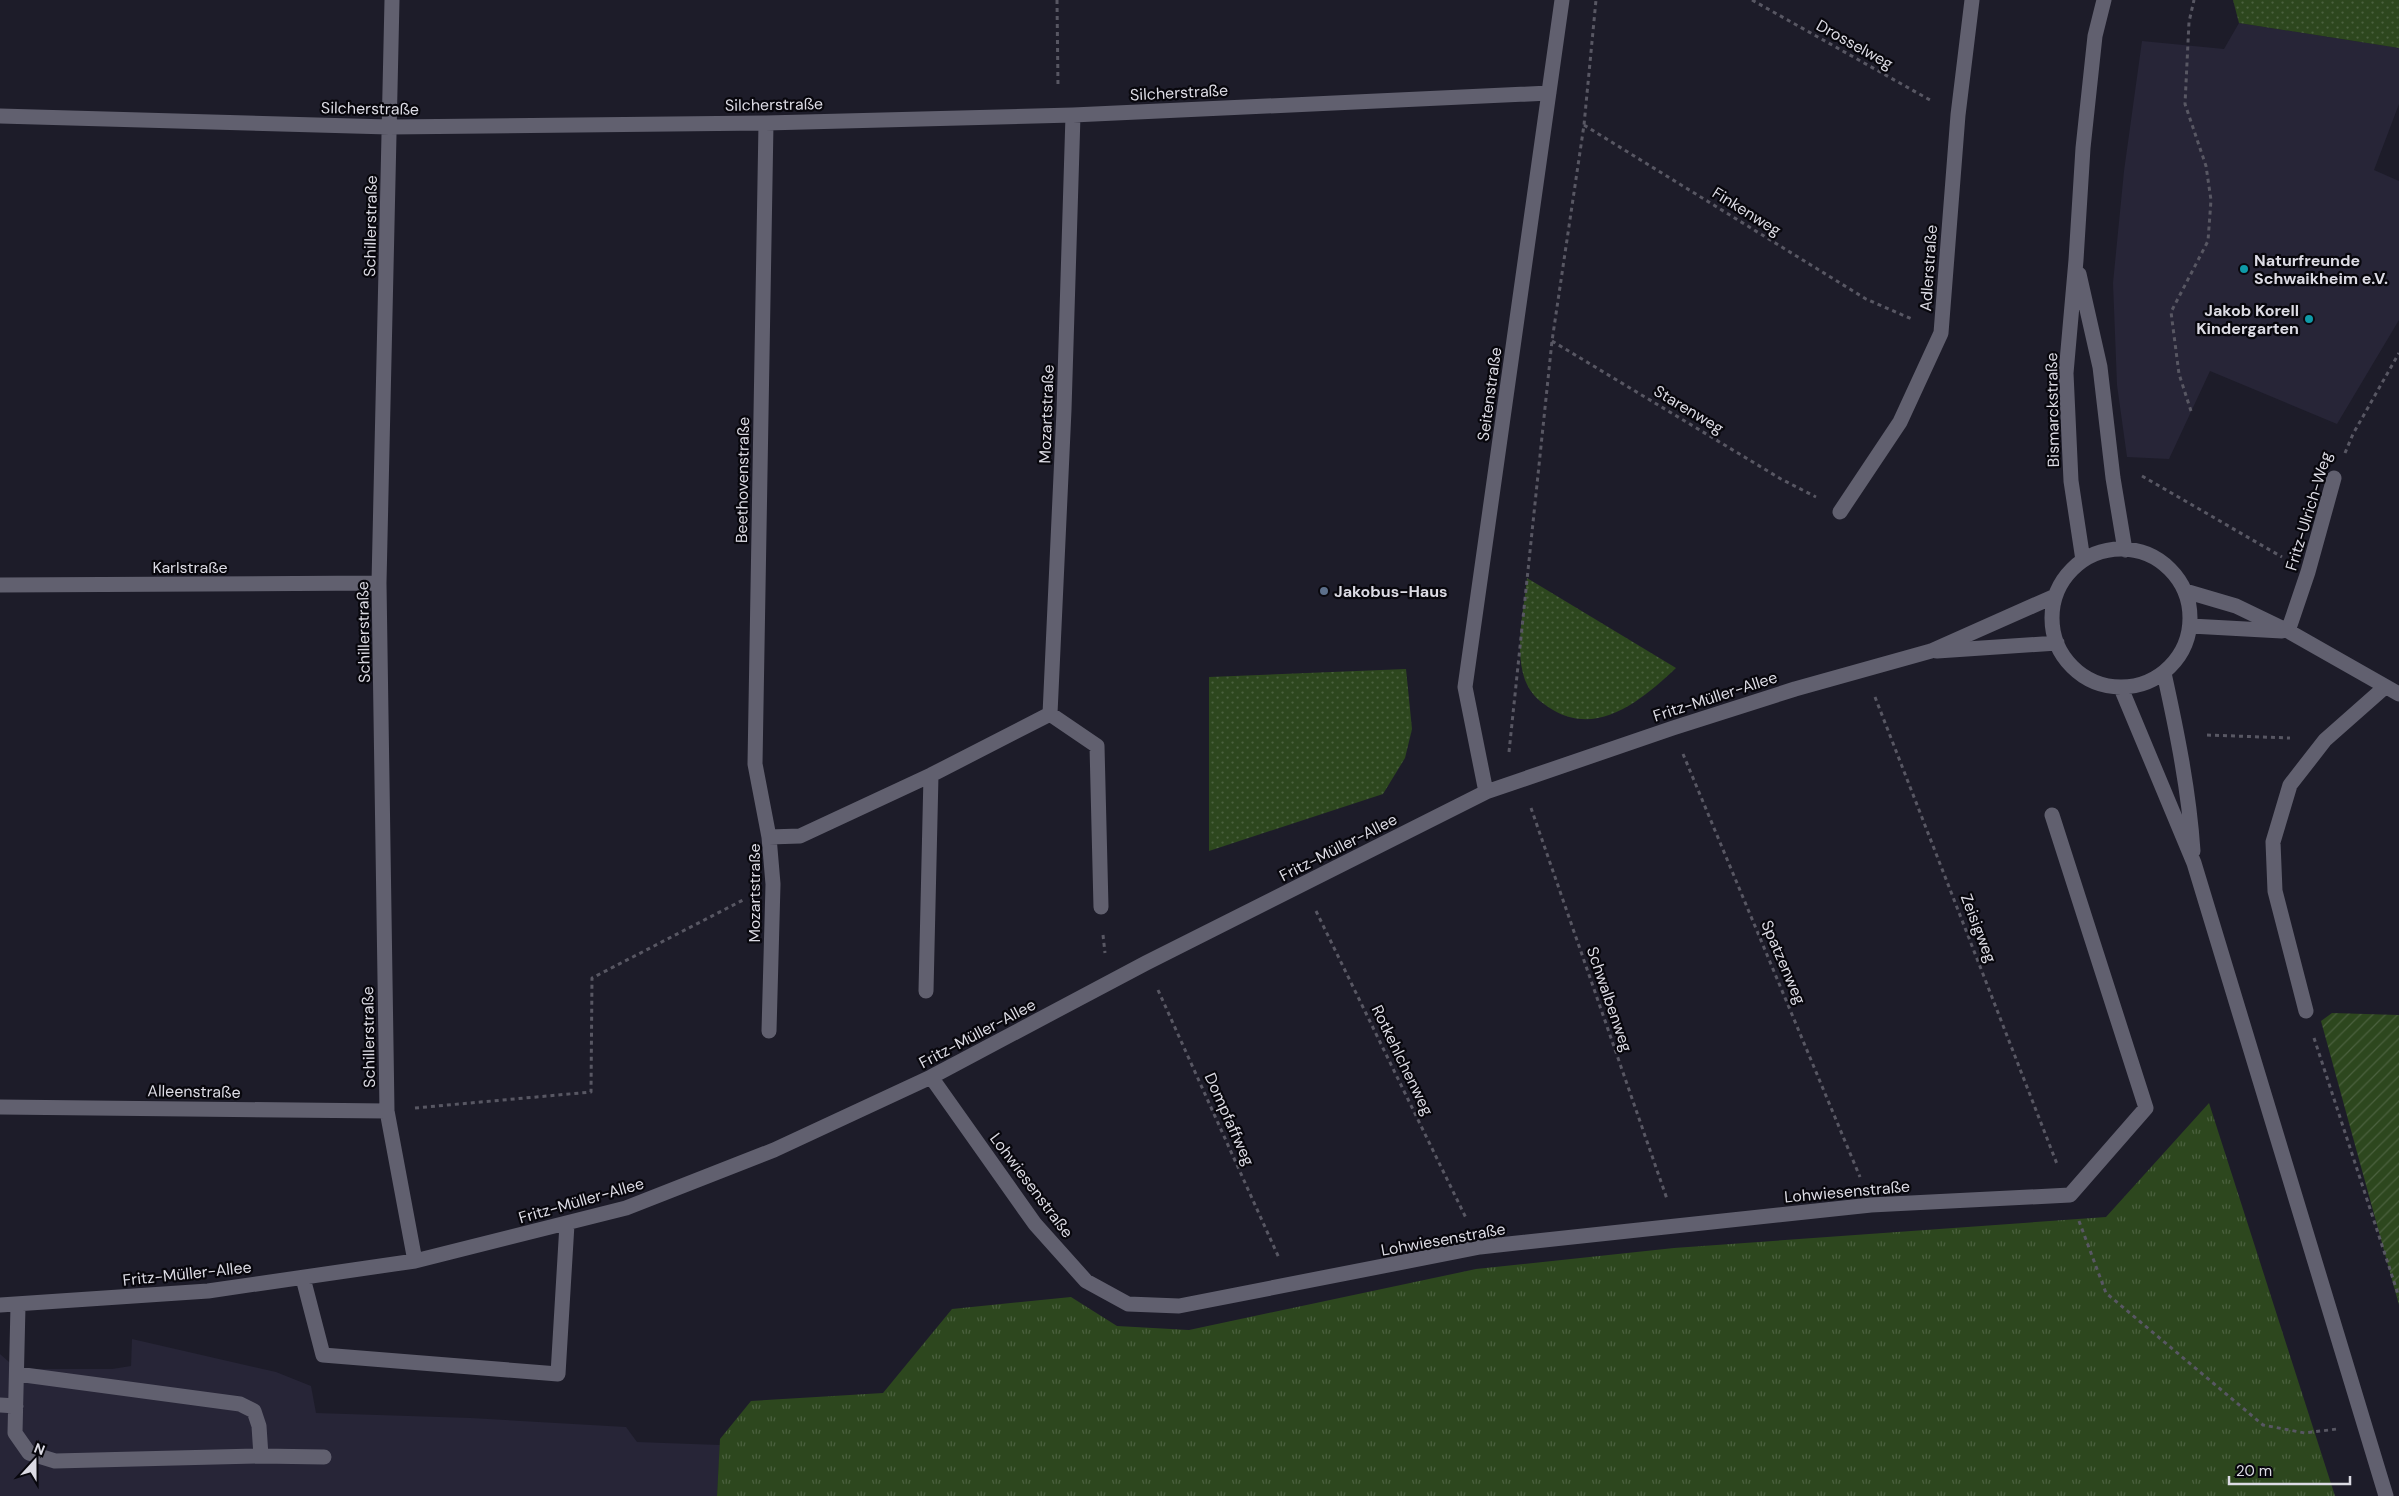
<svg xmlns="http://www.w3.org/2000/svg" width="2399" height="1496" font-family="'DM Sans',sans-serif">
<style>
.built{fill:#272537}
.grass{fill:url(#grass-tufts)}
.park{fill:url(#park-dots)}
.garden{fill:url(#garden-furrows)}
.lines{fill:none;stroke-linecap:round;stroke-linejoin:round}
.path{stroke:#585763;stroke-width:3;stroke-dasharray:4 4;stroke-linecap:butt}
.minor{stroke:#61606f;stroke-width:15}
.culture-dot{fill:#0f9aa8;stroke:#08070d;stroke-width:2}
.service-dot{fill:#5c6f8a;stroke:#08070d;stroke-width:2}
.labels{text-anchor:middle;stroke-width:4.5;stroke-linejoin:round;paint-order:stroke}
.street-label{font-size:16px;fill:#dcdbe4;stroke:#08070d}
.poi-label{font-size:16px;font-weight:bold;fill:#dcdbe4;stroke:#08070d;text-anchor:start}
</style>
<defs>
<pattern id="grass-tufts" width="24" height="20" patternUnits="userSpaceOnUse" patternTransform="scale(1.25)"><rect width="24" height="20" fill="#2d471e"/><path d="M3 7l-1-3M5 7V3M7 7l1-3M15 17l-1-3M17 17v-4M19 17l1-3" fill="none" stroke="#4b613f"/></pattern>
<pattern id="park-dots" width="8" height="8" patternUnits="userSpaceOnUse" patternTransform="scale(1.25)"><rect width="8" height="8" fill="#2d471e"/><path d="M2 2h.1M6 6h.1" fill="none" stroke="#4b613f" stroke-width="1.8" stroke-linecap="round"/></pattern>
<pattern id="garden-furrows" width="10" height="10" patternUnits="userSpaceOnUse" patternTransform="scale(1.25)"><rect width="10" height="10" fill="#2d471e"/><path d="M-1 1l2-2M0 10L10 0M9 11l2-2" fill="none" stroke="#4b613f"/></pattern>
</defs>
<rect width="100%" height="100%" fill="#1d1c29"/>
<!-- built -->
<path class="built" d="M2239,23L2399,48V104L2374,170L2399,181V320L2337,424L2210,371L2169,459L2127,457L2117,385L2113,283L2124,171L2142,41L2224,49Z
M132,1339L276,1372L311,1386L316,1413L471,1418L626,1427L637,1442L720,1445L717,1496H0V1354L17,1369H112L131,1366Z"/>
<!-- grass -->
<path class="grass" d="M2209,1103L2335,1496H717L720,1439L751,1401L883,1393L952,1309L1071,1297L1117,1326L1189,1330L1476,1269L1674,1248L2106,1217Z"/>
<!-- park -->
<path class="park" d="M2233,0H2399V48L2239,23Z
M1527,578L1676,668C1643,699 1599,737 1553,710C1540,702 1531,695 1525,680C1514,649 1524,610 1527,578Z
M1406,669L1412,729L1405,758L1383,794L1209,851V677Z"/>
<!-- garden -->
<path class="garden" d="M2332,1013L2399,1015V1305L2321,1021Z"/>
<g class="lines">
<!-- path -->
<path class="path" d="M1057,0L1058,87
M1752,0L1930,100
M1584,125L1866,299L1914,320
M1552,341L1781,479L1816,497
M2191,411L2179,374L2171,312L2208,241L2211,200L2206,166L2185,104L2189,22L2194,0
M2345,453L2353,434L2399,353
M2142,476L2282,557
M1875,697L2057,1164
M2207,735L2290,738
M1509,752L1552,341L1584,125L1596,0
M1683,754L1860,1177
M1531,808L1667,1199
M1316,911L1467,1220
M1103,935L1105,953
M1158,990L1279,1258
M2314,1038L2399,1297
M415,1108L591,1092L592,978L743,900
M2079,1221L2106,1293L2263,1425L2305,1433L2337,1429"/>
<!-- minor -->
<path class="minor" d="M392,0L379,583L387,1111L415,1261
M0,116L389,127L766,123L1073,115L1549,93
M766,123L755,764L769,837L773,884L769,1031
M2079,274L2100,367L2113,478L2125,550
M1840,512L1900,422L1941,333L1958,115L1972,0
M2052 618a69 69 0 1 1 138 0a69 69 0 1 1-138 0Z
M2083,560L2071,481L2066,373L2076,260L2083,148L2095,36L2104,0
M0,585L379,583
M2185,591L2236,606L2288,631L2399,694
M2191,626L2282,631
M2288,631L2308,572L2334,478
M1937,651L2057,643
M2164,673C2177,732 2189,791 2193,851
M2121,688L2194,863L2386,1496
M1050,714L1097,746L1101,907
M1486,792L1465,687L1562,0
M769,837L800,836L931,775L1050,714L1064,410L1073,115
M926,991L931,775
M2306,1011L2275,891L2273,842L2290,785L2325,740L2385,687
M931,1077L1035,1224L1086,1281L1128,1304L1179,1306L1480,1247L1871,1205L2070,1195L2146,1108L2052,815
M0,1107L387,1111
M303,1278L323,1355L558,1374L567,1224
M0,1305L208,1291L415,1261L626,1208L774,1150L931,1077L1146,963L1486,792L1673,728L1795,689L1931,651L2055,596
M17,1374L240,1404L254,1411L259,1426L261,1456L55,1461L29,1453L15,1433L18,1306
M0,1405L16,1406
M261,1456L324,1457"/>
</g>
<!-- markers -->
<g class="culture-dot">
<circle cx="2244" cy="269" r="5"/>
<circle cx="2309" cy="319" r="5"/>
</g>
<circle class="service-dot" cx="1324" cy="591" r="5"/>
<g class="labels">
<!-- street labels -->
<g class="street-label">
<text transform="translate(1855 44) rotate(29)" y="6">Drosselweg</text>
<text transform="translate(1179 92) rotate(-3)" y="6">Silcherstraße</text>
<text transform="translate(774 104) rotate(-1)" y="6">Silcherstraße</text>
<text transform="translate(370 108) rotate(1)" y="6">Silcherstraße</text>
<text transform="translate(1747 211) rotate(32)" y="6">Finkenweg</text>
<text transform="translate(370 226) rotate(-89)" y="6">Schillerstraße</text>
<text transform="translate(1928 268) rotate(-86)" y="6">Adlerstraße</text>
<text transform="translate(1489 394) rotate(-82)" y="6">Seitenstraße</text>
<text transform="translate(1689 409) rotate(31)" y="6">Starenweg</text>
<text transform="translate(2052 410) rotate(-91)" y="6">Bismarckstraße</text>
<text transform="translate(1046 414) rotate(-88)" y="6">Mozartstraße</text>
<text transform="translate(742 480) rotate(-89)" y="6">Beethovenstraße</text>
<text transform="translate(2308 511) rotate(-73)" y="6">Fritz-Ulrich-Weg</text>
<text x="190" y="573">Karlstraße</text>
<text transform="translate(363 632) rotate(-91)" y="6">Schillerstraße</text>
<text transform="translate(1715 696) rotate(-18)" y="6">Fritz-Müller-Allee</text>
<text transform="translate(1338 847) rotate(-27)" y="6">Fritz-Müller-Allee</text>
<text transform="translate(754 893) rotate(-90)" y="6">Mozartstraße</text>
<text transform="translate(1979 928) rotate(69)" y="6">Zeisigweg</text>
<text transform="translate(1784 962) rotate(67)" y="6">Spatzenweg</text>
<text transform="translate(1610 999) rotate(71)" y="6">Schwalbenweg</text>
<text transform="translate(977 1033) rotate(-28)" y="6">Fritz-Müller-Allee</text>
<text transform="translate(368 1037) rotate(-91)" y="6">Schillerstraße</text>
<text transform="translate(1403 1060) rotate(64)" y="6">Rotkehlchenweg</text>
<text transform="translate(194 1091) rotate(1)" y="6">Alleenstraße</text>
<text transform="translate(1230 1119) rotate(66)" y="6">Dompfaffweg</text>
<text transform="translate(1032 1185) rotate(53)" y="6">Lohwiesenstraße</text>
<text transform="translate(1847 1191) rotate(-5)" y="6">Lohwiesenstraße</text>
<text transform="translate(581 1200) rotate(-16)" y="6">Fritz-Müller-Allee</text>
<text transform="translate(1443 1239) rotate(-10)" y="6">Lohwiesenstraße</text>
<text transform="translate(187 1273) rotate(-6)" y="6">Fritz-Müller-Allee</text>
</g>
<!-- poi labels -->
<g class="poi-label">
<text x="2254" y="266">Naturfreunde<tspan x="2254" dy="18">Schwaikheim e.V.</tspan></text>
<text x="2299" y="316" text-anchor="end">Jakob Korell<tspan x="2299" dy="18">Kindergarten</tspan></text>
<text x="1334" y="597">Jakobus-Haus</text>
</g>
</g>
<!-- north arrow -->
<g transform="translate(35 1461) rotate(21)" stroke="#08070d" stroke-width="4" paint-order="stroke">
<path d="M0-4L9 19L0 12L-9 19Z" fill="#dcdbe4"/>
<text y="-8" font-size="14" font-weight="bold" text-anchor="middle" fill="#dcdbe4">N</text>
</g>
<!-- scale -->
<path d="M2229 1476v8h121v-8" fill="none" stroke="#dcdbe4" stroke-width="2.5"/>
<text x="2236" y="1476" font-size="15" fill="#dcdbe4" stroke="#08070d" stroke-width="4" paint-order="stroke">20 m</text>
</svg>
